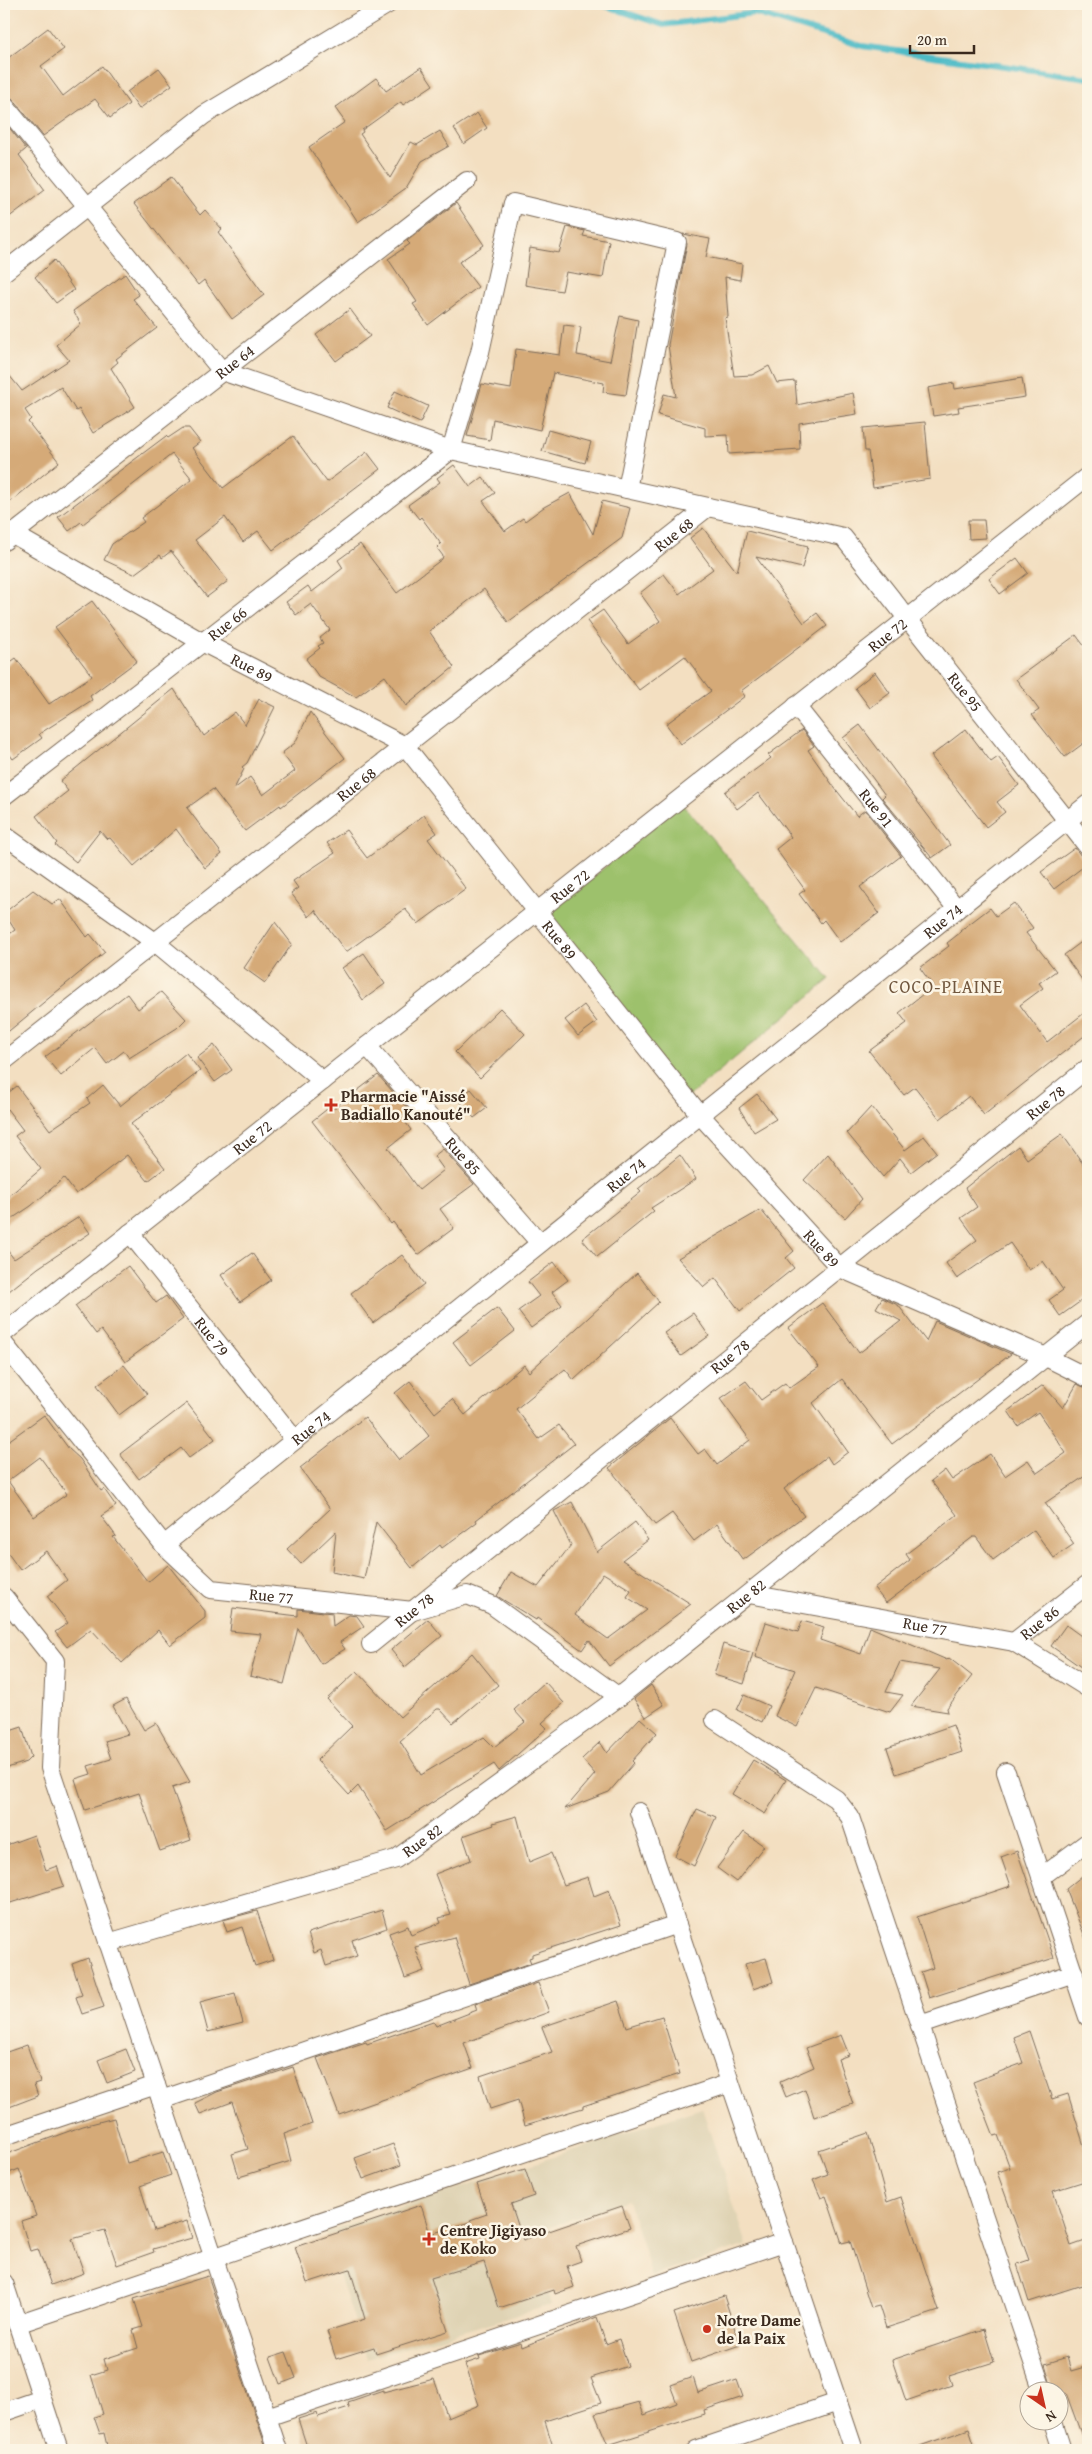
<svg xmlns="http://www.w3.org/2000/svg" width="1092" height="2454" font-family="'Gentium Book Plus',serif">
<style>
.built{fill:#dfd3b4}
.green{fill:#9dc16c;stroke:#6c7645}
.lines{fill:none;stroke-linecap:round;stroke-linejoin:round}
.stream{stroke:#4fbcc7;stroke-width:6}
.building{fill:#d5aa78;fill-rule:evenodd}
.street-casing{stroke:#7b6957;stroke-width:20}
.street{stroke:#fff;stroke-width:18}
.poi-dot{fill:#c8321e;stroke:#fcf5e5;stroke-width:2}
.labels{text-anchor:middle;stroke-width:5;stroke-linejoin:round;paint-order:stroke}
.street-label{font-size:16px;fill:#3b2a1e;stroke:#fcf5e5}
.poi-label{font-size:16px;font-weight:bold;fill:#3b2a1e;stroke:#fcf5e5;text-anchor:start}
.neighbourhood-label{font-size:18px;letter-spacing:1px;fill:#71573e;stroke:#fcf5e5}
</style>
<rect width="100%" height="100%" fill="#fcf5e5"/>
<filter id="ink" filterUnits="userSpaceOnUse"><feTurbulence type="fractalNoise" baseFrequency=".02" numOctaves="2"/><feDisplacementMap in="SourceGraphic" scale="10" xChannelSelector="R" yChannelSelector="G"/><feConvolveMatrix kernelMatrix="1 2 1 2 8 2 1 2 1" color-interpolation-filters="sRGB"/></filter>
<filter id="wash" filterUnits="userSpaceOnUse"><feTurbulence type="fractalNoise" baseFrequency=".0096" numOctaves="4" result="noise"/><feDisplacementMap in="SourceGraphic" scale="20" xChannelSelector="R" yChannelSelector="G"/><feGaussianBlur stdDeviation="1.12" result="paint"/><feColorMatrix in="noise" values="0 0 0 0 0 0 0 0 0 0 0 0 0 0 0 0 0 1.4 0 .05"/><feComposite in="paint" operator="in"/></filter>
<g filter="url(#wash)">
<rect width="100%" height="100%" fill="#f3dfc1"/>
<!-- built -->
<path class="built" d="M702,2108L747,2245L652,2276L628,2200L530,2233L551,2305L367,2359L325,2232Z"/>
<!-- green -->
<path class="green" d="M682,803L830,979L688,1097L540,921Z"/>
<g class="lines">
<!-- stream -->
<path class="stream" d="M600,4L663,25L754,13L862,46L1088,78"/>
</g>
<g id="blocks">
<!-- building -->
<path class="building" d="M48,28L64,49L41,66L63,96L102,66L129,104L110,118L95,99L43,136L12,98L4,95V61Z
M421,67L433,85L403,105L401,102L362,130L363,132L360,134L390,178L411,142L417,145L440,131L449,146L422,161L406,188L358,222L309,147L345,122L335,108L376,78L386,91Z
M159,68L172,85L139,109L127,92Z
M477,113L487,128L464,144L454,128Z
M4,121L26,149L19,155L45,190L4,221Z
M171,177L200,215L205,210L222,229L218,232L264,295L232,319L204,280L198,285L134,204Z
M456,203L484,245L459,262L478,287L428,325L413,304L417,302L388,259L410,244L407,241Z
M567,227L585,231L583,236L609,241L603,278L566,272L562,291L525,285L530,248L559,253Z
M683,234L710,239L706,257L742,264L740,280L725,277L728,317L725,318L734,376L752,375L769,366L777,383L795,381L797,405L853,393L857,414L799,423L800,449L729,454L728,435L705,436V428L658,415L664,394L676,397L668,345L687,244Z
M54,260L74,290L56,303L35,277Z
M125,274L139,295L133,299L157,328L116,359L118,362L111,368L135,407L93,433L79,409L76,411L61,387L25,410L31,419L28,422L59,462L4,507V369L22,391L69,360L56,345L81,324L73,311Z
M350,309L370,336L336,361L316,335Z
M620,316L638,320L626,395L603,392L604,383L553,373L540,430L493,419L490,440L467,436L482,384L511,389L516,349L560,355L564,325L581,327L577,355L610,361Z
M1022,378L1025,397L958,407L959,412L933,416L928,388L954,383L955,389Z
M395,391L428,406L420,423L387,408Z
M925,422L930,479L873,488L868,451H865L863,428Z
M183,428H189L200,442L192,448L223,488L293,436L327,482L367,452L380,469L273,550L258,531L243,542L225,517L195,540L228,581L207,597L171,551L162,558L160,555L134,574L104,560L112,544L144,522L141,518L192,479L172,454L83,524L81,522L69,531L58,517L166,436L168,438Z
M548,430L591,442L585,463L542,451Z
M454,465L470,487L483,477L495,493L483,501L505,531L523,518L525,521L544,507L570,493L593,534L602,501L630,508L622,538L508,622L484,589L429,631L454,667L406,706L385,676L356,697L319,677L306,659L320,648L318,646L323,643L320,638L330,630L311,604L296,615L286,602L308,586L312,592L343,568L338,560L360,544L397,593L442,559L443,556L437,548L441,544L421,517L419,519L408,505L440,482L437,478Z
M968,520H984L986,538L969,539Z
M703,528L737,572L747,531L808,546L802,568L756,557L804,623L817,613L827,626L741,691L745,696L681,744L666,724L711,691L685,656L639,690L587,621L603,610L628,644L660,621L640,593L664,574L679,594L713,569L690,538Z
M1017,558L1028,573L1000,594L989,579Z
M92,601L137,661L90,696L92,700L39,734L42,738L13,759L4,747V667L16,658L49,704L92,676L55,627Z
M1076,635L1088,651V740L1065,757L1032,715L1039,710L1016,679Z
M875,672L890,693L870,708L855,688Z
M174,689L204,736L235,712L245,725L259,699L275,707L247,763L242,767L244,769L234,789L250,777L263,795L295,771L282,753L295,743L310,712L345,758L281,807L280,805L245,831L213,789L187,808L222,854L205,868L176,829L134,866L110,838L107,839L100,831L76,862L55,845L57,843L36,816L68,791L60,781Z
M860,725L950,845L932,858L882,798L885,795L843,738Z
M966,729L991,762L998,757L1019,785L997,802L1005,812L986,827L931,756Z
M802,730L814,746L808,750L834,787L857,816L865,810L901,856L860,887L879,913L840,942L824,920L821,923L799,894L805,890L776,849L791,837L758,793L737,809L725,792L771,758L768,755Z
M424,815L437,833L428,839L466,889L418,924L405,909L346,952L315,910L309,917L291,893L298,888L293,881L335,853L327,843L346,830L367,858Z
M1075,848L1087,864L1054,889L1041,872Z
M33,890L52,904L60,899L87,937L90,934L105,952L4,1035V938L15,930L4,913Z
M1014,903L1033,928L1026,933L1056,971L1039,983L1043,988L1020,1005L1047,1042L1088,1010V1033L984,1115L969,1096L940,1119L915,1087L904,1095L869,1051L907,1023L899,1013L933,986L920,968L949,946L947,943L961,932L960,931L990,908L996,916Z
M275,922L292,944L265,983L244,968Z
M1088,937V988L1064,955Z
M364,953L385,984L363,1000L342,968Z
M161,992L186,1019L177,1028L129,1058L124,1051L107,1064L95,1048L61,1076L45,1057L127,994L138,1009Z
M584,1005L597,1022L578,1036L565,1020Z
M500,1008L525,1034L480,1078L455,1052Z
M214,1045L232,1070L215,1082L197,1058Z
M186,1053L200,1071L131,1124L165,1168L148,1181L127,1155L76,1194L64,1178L31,1206L4,1224V1200L41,1169L15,1136L23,1130L4,1105V1096L17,1086L50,1130L90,1103L87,1099L103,1085L120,1106Z
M378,1075L409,1110L401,1116L411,1130L388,1148L419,1190L444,1170L434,1156L443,1149L474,1184L440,1209L454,1228L418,1255L393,1222L391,1224L378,1207L312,1121L331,1106L333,1109Z
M471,1089L487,1108L474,1118L458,1099Z
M757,1094L776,1119L754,1132L739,1108Z
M871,1107L905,1150L924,1136L937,1152L911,1172L900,1158L883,1177L847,1133Z
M1062,1134L1088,1171V1296L1060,1316L1049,1300L1063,1290L1043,1261L1029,1270L1010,1243L957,1279L946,1263L977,1240L961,1218L977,1207L965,1188L1018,1146L1027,1159Z
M828,1154L862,1199L845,1218L804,1180Z
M680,1155L696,1179L651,1208L654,1211L597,1257L582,1239L641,1192L638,1189Z
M761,1210L794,1251L786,1258L794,1268L740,1311L715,1278L704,1287L678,1258Z
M79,1217L90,1233L38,1268L4,1295V1246L14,1259Z
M252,1253L271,1280L240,1302L221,1275Z
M402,1255L424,1284L373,1323L351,1293Z
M554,1262L568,1280L552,1292L562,1305L531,1328L518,1311L539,1296L528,1282Z
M128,1266L156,1303L166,1296L183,1319L125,1362L101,1330L96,1334L75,1306Z
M637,1273L659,1302L574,1380L565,1369L516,1409L539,1439L559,1425L574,1444L476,1520L477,1522L442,1548L440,1545L412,1568L376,1522L364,1579L332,1572L336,1531L301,1564L287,1549L330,1509L300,1468L365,1417L399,1460L429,1436L395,1393L410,1381L435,1413L452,1399L465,1415L524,1365L529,1372Z
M882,1298L898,1305L926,1341L935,1321L1011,1354L892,1444L842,1379L813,1403L848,1452L832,1464L827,1456L784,1489L804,1516L743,1560L717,1524L694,1541L672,1513L655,1525L609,1468L670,1418L698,1454L705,1449L717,1465L750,1440L720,1399L746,1381L761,1400L785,1383L789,1388L819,1367L788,1328L822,1303L859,1353L901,1321L876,1308Z
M497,1308L515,1331L471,1365L453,1342Z
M693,1313L709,1336L681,1356L664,1333Z
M124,1365L147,1394L119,1415L97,1385Z
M1077,1384L1088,1389V1474L1045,1503L1074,1544L1054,1558L1034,1530L993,1560L976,1537H973L886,1603L874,1588L910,1560L906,1554L957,1515L931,1481L945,1470L952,1480L990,1454L1005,1476L1028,1460L1037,1473L1066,1453L1038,1412L1018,1426L1008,1411L1043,1385L1063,1408Z
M187,1403L215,1439L189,1458L181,1448L139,1479L120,1454Z
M44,1415L69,1449L80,1459L101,1491L104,1489L116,1506L101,1516L116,1536L113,1537L148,1582L168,1565L205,1611V1618L170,1645L158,1630L122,1663L91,1629L67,1647L55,1632L68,1623L47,1596L67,1580L46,1551L20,1570L4,1548V1444ZM40,1457L67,1494L34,1517L8,1481Z
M572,1502L597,1552L635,1522L648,1540L622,1560L691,1604L609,1666L589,1640L582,1650L537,1618L536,1620L497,1596L511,1572L538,1587L571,1545L554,1511ZM603,1573L631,1590L627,1597L647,1610L608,1639L575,1615Z
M233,1608L298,1616V1609L332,1613L333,1626L349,1615L357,1616L364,1626L340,1642L345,1649L321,1664L298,1628L284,1684L250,1676L261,1634L230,1631Z
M428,1619L442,1636L405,1667L391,1650Z
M802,1621L824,1627L820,1640L861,1654L870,1627L947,1660L949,1658L972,1676L947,1708L948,1712L911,1706L940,1669L900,1662L886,1692L903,1695L890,1712L816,1688L797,1727L775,1716L795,1670L755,1657L766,1622L798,1632Z
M1066,1625L1088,1641V1672L1051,1646Z
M723,1644L753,1653L744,1684L714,1675Z
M472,1653L498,1685L453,1723L440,1709H437L400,1741L421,1775L484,1737L494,1747L525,1722L514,1710L545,1682L564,1703L542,1723L547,1728L499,1771L494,1764L387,1831L358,1786L349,1795L317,1760L352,1726L327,1699L357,1671L400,1717Z
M651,1685L664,1705L646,1717L634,1699Z
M744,1695L769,1706L762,1722L737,1710Z
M126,1699L144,1730L156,1723L190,1782L172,1788L191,1840L160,1851L139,1793L85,1810L75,1779L91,1774L88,1766L111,1759L105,1741L128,1734L113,1706Z
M640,1718L657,1733L632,1761L634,1763L609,1792L565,1809L595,1774L582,1759L600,1742L607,1753Z
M953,1725L962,1752L896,1774L887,1748Z
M22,1727L31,1757L26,1762L4,1769V1733Z
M753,1760L786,1780L765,1814L732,1794Z
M697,1809L716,1817L694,1866L675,1856Z
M517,1816L529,1862L551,1853L564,1885L588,1877L594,1896L609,1890L621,1925L532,1954V1957L529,1958L531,1963L469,1984L454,1937L415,1947L424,1971L405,1978L389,1933L408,1926L411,1935L441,1923L439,1918L451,1915L435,1874L471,1860L463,1836L494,1825L493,1823Z
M744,1832L764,1846L736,1882L717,1868Z
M34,1835L46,1870L57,1866L64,1886L4,1905V1846Z
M1017,1851L1054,1958L929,1998L921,1972L933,1968L917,1917L1011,1886L1001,1857Z
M1088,1871V1942H1087L1066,1889Z
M382,1910L387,1928L352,1940L357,1956L326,1966L321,1950L314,1953L308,1933Z
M257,1911L273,1960L255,1966L242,1927L227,1932L223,1920Z
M88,1958L104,2007L82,2014L76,1997L82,1995L72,1964Z
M766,1958L773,1982L753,1989L745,1964Z
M538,1983L549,2012L464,2043L473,2068L339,2115L317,2058L366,2042L367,2044L433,2021L436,2026L477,2010L475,2004Z
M235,1993L243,2023L208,2032L200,2002Z
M618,2001L627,2027L662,2016L680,2074L583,2106V2108L525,2125L518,2100L490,2109L480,2076L552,2052L542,2027Z
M1029,2031L1052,2099L1068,2094L1084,2146L1088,2144V2180L1053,2191L1071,2246L1088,2240V2283L1029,2302L1017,2264L1029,2260L997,2172L1010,2168L998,2135L994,2136L973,2082L1023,2063L1014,2037Z
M841,2035L849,2055L838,2059L853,2104L814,2117L805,2089L786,2097L780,2082L814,2067L806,2048Z
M27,2045L40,2082L34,2084L38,2096L4,2109V2053Z
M126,2049L135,2072L107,2083L98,2060Z
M293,2067L312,2124L284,2134L291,2161L239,2177L232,2154L248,2149L232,2102L200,2114L195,2103L217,2092Z
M114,2118L127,2163L163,2152L171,2175L140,2186L154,2231L187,2221L192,2238L153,2249L154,2252L117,2265L105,2230L72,2239L84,2273L51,2285L38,2249L30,2251L21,2221L36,2216L19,2169L4,2175V2155L83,2126Z
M868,2133L887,2202L901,2197L939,2311L886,2328L879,2306L871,2308L850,2241L842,2243L826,2196L821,2198L813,2180L828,2174L819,2150Z
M393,2144L401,2165L363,2179L355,2158Z
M525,2169L534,2196L511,2204L523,2240L622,2206L630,2228L576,2246L581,2261L567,2266L574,2287L555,2294L554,2290L499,2308L484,2262L431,2278L448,2331L376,2354L374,2347L336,2359L327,2331L365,2319L350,2269L307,2283L295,2247L421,2205L430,2234L471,2222L470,2220L487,2214L477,2184Z
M208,2276L267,2450H108L104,2433L100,2434L94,2417L103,2414L91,2375L107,2370L104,2359L138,2348L133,2330L143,2327L134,2299Z
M724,2296L740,2345L691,2362L674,2313Z
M597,2317L606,2344L619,2339L628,2366L591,2378L601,2403L545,2421L554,2450H308L298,2419L317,2413L318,2417L349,2407L348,2402L383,2390V2392L434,2379L448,2418L479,2405L465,2364L480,2359L479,2356L521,2343L522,2347Z
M984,2329L994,2362L949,2376L952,2385L906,2401L892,2360Z
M286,2352L296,2378L280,2384L270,2357Z
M1067,2357L1071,2371L1088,2366V2447H1086L1066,2393L1060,2395V2392H1053L1045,2364Z
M693,2377L698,2393L737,2380L743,2397L704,2410L705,2414L608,2445L595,2414L639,2402L644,2415L677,2403L670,2385Z
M969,2429L976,2450H915L914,2448Z"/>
</g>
</g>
<g filter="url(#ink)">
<use href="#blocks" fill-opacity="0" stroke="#7b6957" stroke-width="1"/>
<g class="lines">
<defs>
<g id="street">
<path id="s1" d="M4,105L222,371L451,450L843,537L1088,847"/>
<path d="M4,272L204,115L388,4"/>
<path id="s2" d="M4,529L202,642L405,746L701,1116L840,1268L1046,1357L1088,1378"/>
<path id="s3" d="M4,541L467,181"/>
<path id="s4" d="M796,706L957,909"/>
<path id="s5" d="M4,796L451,450L480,352L513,203L677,242L627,489"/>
<path d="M4,835L155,942L323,1081"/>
<path id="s6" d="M367,1046L540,1243"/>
<path id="s7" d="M4,1061L708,507"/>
<path id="s8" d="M130,1233L295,1440"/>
<path id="s9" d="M4,1333L1088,476"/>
<path id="s10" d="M4,1344L164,1545L211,1589L413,1611L467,1595L492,1605L619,1697"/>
<path id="s11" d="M164,1545L1088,804"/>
<path id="s12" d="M749,1594L1014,1642L1088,1688"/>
<path d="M4,1597L55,1661L50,1768L278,2450"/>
<path id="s13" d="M1014,1642L1088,1584"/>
<path id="s14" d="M371,1644L1088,1068"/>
<path d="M715,1720L836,1799L850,1817L1043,2392"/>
<path d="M1006,1772L1088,2017"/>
<path d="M639,1812L854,2450"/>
<path d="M1041,1877L1088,1842"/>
<path id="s15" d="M108,1943L396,1859L619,1697L1088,1323"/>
<path d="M920,2025L1074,1973"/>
<path d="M161,2100L677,1924"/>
<path d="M4,2136L156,2085"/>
<path d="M4,2283L59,2450"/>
<path d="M17,2324L730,2083"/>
<path d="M4,2412L42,2399"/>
<path d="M267,2417L784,2242"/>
<path d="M1053,2422L1062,2450"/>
<path d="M696,2450L838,2402"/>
</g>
</defs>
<!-- street casing -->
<use href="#street" class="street-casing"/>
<!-- street -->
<use href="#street" class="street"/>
</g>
</g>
<!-- markers -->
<g class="poi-dot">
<path d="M328.5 1097.5h5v5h5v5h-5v5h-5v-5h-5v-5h5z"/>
<path d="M426.5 2231.5h5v5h5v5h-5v5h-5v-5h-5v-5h5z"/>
<circle cx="707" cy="2329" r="5"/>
</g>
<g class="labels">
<!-- street labels -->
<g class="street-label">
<text dy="6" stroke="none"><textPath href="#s3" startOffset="292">Rue 64</textPath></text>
<text dy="6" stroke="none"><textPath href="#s7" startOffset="852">Rue 68</textPath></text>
<text dy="6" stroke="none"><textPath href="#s5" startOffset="282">Rue 66</textPath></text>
<text dy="6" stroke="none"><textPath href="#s9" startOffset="1126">Rue 72</textPath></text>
<text dy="6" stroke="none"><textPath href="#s2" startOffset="284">Rue 89</textPath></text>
<text dy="6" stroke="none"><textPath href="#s1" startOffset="1185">Rue 95</textPath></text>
<text dy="6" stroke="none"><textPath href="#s7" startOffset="448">Rue 68</textPath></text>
<text dy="6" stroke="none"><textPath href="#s4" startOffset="130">Rue 91</textPath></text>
<text dy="6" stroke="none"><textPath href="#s9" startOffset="721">Rue 72</textPath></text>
<text dy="6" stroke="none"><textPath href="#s11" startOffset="998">Rue 74</textPath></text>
<text dy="6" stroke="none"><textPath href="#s2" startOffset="704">Rue 89</textPath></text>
<text dy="6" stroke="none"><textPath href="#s14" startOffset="865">Rue 78</textPath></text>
<text dy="6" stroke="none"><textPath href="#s9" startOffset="316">Rue 72</textPath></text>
<text dy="6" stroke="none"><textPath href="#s6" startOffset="146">Rue 85</textPath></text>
<text dy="6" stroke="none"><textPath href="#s11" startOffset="592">Rue 74</textPath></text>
<text dy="6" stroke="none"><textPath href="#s2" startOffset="1109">Rue 89</textPath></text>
<text dy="6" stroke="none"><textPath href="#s8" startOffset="132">Rue 79</textPath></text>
<text dy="6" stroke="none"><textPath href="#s14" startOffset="460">Rue 78</textPath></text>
<text dy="6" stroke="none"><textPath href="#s11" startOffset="188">Rue 74</textPath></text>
<text dy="6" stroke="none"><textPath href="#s10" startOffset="382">Rue 77</textPath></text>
<text dy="6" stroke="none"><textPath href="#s15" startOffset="738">Rue 82</textPath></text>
<text dy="6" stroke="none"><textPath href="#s14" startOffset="55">Rue 78</textPath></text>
<text dy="6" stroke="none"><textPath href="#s13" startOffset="32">Rue 86</textPath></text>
<text dy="6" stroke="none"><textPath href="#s12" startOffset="179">Rue 77</textPath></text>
<text dy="6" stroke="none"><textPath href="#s15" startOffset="332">Rue 82</textPath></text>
</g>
<!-- poi labels -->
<g class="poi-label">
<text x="341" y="1102">Pharmacie "Aissé<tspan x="341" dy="18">Badiallo Kanouté"</tspan></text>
<text x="440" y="2236">Centre Jigiyaso<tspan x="440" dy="18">de Koko</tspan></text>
<text x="717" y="2326">Notre Dame<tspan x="717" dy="18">de la Paix</tspan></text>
</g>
<!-- neighbourhood labels -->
<g class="neighbourhood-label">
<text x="946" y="993">COCO-PLAINE</text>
</g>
</g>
<!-- margin -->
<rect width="1092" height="2454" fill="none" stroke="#fcf5e5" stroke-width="20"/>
<!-- north arrow -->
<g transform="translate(1044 2406) rotate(146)"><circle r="24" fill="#fcf5e5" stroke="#afa495"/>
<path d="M0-4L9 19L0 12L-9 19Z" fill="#c8321e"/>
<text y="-8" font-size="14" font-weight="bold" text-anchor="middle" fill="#3b2a1e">N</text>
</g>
<!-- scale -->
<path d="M910 45v8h64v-8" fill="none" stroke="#3b2a1e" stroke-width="2.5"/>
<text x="917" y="45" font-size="15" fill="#3b2a1e" stroke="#fcf5e5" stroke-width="4" paint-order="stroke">20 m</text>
</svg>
